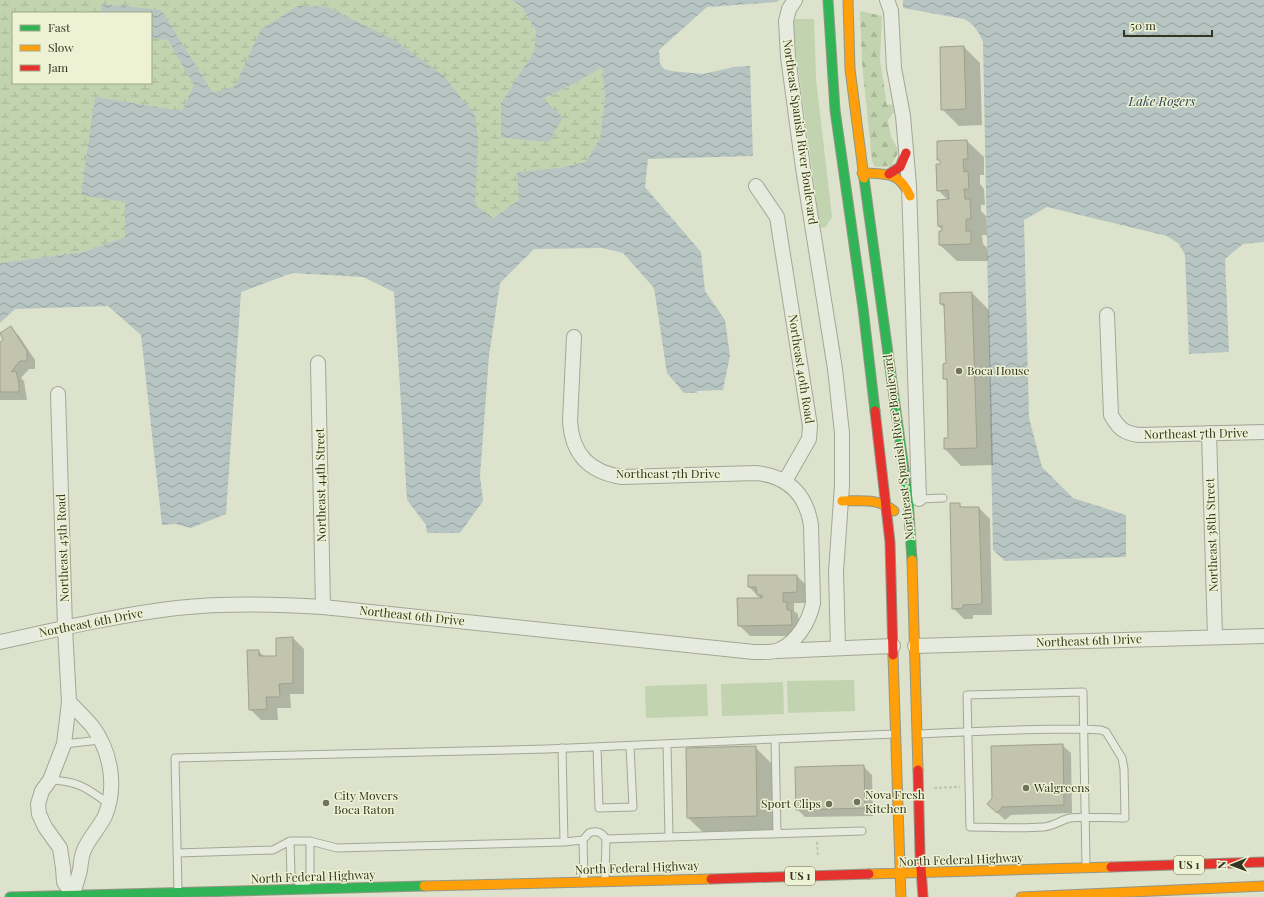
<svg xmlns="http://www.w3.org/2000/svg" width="1264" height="897" font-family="'Playfair Display',serif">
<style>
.green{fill:#c2d3b0}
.forest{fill:url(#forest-firs)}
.wetland{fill:url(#wetland-marsh);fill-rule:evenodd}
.water{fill:url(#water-waves)}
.shadow{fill:#0003}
.building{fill:#c3c4ad;stroke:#9fa18c}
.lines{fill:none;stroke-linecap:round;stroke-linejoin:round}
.lane-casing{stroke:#a4a796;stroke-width:9}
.street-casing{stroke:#a4a796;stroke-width:16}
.fast-casing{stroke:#949785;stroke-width:11}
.slow-casing{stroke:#949785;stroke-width:11}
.jam-casing{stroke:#949785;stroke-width:11}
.path{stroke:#c0c3b5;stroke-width:2;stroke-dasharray:3 2;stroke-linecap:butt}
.lane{stroke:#e7eade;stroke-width:7}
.street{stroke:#e7eade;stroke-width:14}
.fast{stroke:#30b455;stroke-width:9}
.slow{stroke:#ff9f0a;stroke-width:9}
.jam{stroke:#e5322d;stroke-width:9}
.poi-dot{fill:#70725c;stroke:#ecf2d3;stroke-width:1.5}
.labels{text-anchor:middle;stroke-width:3;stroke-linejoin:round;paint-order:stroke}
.shield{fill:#ecf2d3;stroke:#6c6e55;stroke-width:1}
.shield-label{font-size:11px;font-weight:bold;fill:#35351f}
.street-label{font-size:12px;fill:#35351f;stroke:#ecf2d3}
.poi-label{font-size:12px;fill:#35351f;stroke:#ecf2d3;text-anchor:start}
.water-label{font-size:13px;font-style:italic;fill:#2f4353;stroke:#ecf2d3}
</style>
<defs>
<pattern id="forest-firs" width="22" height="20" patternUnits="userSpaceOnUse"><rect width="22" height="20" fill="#c2d3b0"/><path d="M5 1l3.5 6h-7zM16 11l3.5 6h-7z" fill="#a7b697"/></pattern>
<pattern id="wetland-marsh" width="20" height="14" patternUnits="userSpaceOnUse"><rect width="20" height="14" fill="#c2d3b0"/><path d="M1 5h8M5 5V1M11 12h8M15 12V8" fill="none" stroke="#a7b697"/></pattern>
<pattern id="water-waves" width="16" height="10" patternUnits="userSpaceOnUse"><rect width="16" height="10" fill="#b6c5c2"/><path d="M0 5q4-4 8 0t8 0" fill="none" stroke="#95a19d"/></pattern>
</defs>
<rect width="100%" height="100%" fill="#dde2cc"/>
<!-- green -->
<path class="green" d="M793,19H814L816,79L832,217L825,228L820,227L792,25Z
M854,680L855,711L788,713L787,681Z
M783,682L784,714L722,716L721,684Z
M707,684L708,716L646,718L645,686Z"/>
<!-- forest -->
<path class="forest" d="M860,11L882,16L880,60L887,105L895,104L896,112L893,113L888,120L891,137L899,151L891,166L875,167L872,161L862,63Z"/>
<!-- wetland -->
<path class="wetland" d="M0,0H511L521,6L536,31L534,51L501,103V138L549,141L543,99L575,83L602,66L605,98L600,138L586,162L558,168L519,200L493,218L125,237L83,252L0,263ZM13,13H151V83H13Z"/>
<!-- water -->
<path class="water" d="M511,0H779L777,2L707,7L659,50L660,64L664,69L671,71L703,74L734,67L750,66L753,156L648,159L645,187L701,252L705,291L725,320L730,356L723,390L697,391V393H684L667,373L654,288L623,253L602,248L534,249L500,283L489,356L480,476L483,501L460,533H427L426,525L407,500L394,292L363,277L292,273L241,292L226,514L191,528L176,524L162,525L141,335L108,306L15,309L0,323V263L83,252L125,237V202L81,195L95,97L182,111L194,85L168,40L151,38V13H101V4L161,10L213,93L235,86L261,29L298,6L327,7L393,39L444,76L475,115L478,139L475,205L493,218L519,200L517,172L558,168L586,162L600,138L605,98L602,67L575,83L543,99L563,117L549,142L501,138V103L534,51L536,31L521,6Z
M903,0H1264V242L1243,244L1225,259L1229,352L1189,354L1185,255L1179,244L1167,236L1047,207L1024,220L1029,418L1042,467L1073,498L1126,515V557L1005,561L993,550L983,42C979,32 974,24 964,19L903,8Z"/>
<!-- shadow -->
<path class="shadow" d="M964,47L980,63L982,125L959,126L942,109Z
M967,141L984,157V175H980V184L984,189L985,205H981V211L986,216L987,235H982L983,244L987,248L988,261H957L940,245L944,231L938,226L948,200L938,190L941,165V162L938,159Z
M972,293L989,310L993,465L961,466L945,449V439H949L948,382L944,378L947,364L945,308L941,304V294Z
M11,328L19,336L35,360V369H29L21,378L24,381L27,400H0V343L5,340Z
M959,504L963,508H979L990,519L992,615H973V619H964L953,608Z
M797,576L808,587V603H794V611L798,614V618L802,622V636H750L739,625L761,599L749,587Z
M293,638L304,649V694H290L291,708H277L278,720H261L250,709L258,651L265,657H277Z
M1062,745L1071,753L1072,813L1011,815L1005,820L988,804Z
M755,747L772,764L773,833L705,834L688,818Z
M863,766L872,775L873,816L805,817L797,809Z"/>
<!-- building -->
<path class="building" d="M964,46L966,109L941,110L940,47Z
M967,140L968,159H963L964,172L968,171L969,189H964L965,199H970L971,219H966V231H971V244L939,245V231H942V226H938L937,200L949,199L948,190L937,191L936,164H940V160H937V141Z
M972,292L977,448L944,449V438H948L947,379H943V364L946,363L944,304H940V293Z
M11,326L27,351V361H20L11,372L16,371L19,383V392H0V342L3,340L0,333Z
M950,503H960V507H979L982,604L963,605V608L952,609Z
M748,575H797V592L783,593V602H787V610H791L792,625L738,626L737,598H762V595H757L756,587H748Z
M293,637V683L279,684L280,697H266L267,709L249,710L247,650H259V656H276V638Z
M1063,744L1064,805L1002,807L997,813L987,804L992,798L991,746Z
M756,746L757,816L687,818L686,748Z
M864,765L865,808L796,810L795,767Z"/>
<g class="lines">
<defs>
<path id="lane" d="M919,499L943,498
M919,734C974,731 1028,729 1083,729L1101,730L1106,732L1122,758L1124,769L1125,818C1108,818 1085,816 1070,818C1061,820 1054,826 1044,827C1019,829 994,827 970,827C969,783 968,739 967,695L1083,692C1084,750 1085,808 1086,865
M64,744L100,740
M667,744L669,836
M597,747L599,808L633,807L630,746
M562,748L564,842
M50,780C78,781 87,788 109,804
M777,833L775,739L895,734
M606,839L862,831
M583,840L584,880
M290,841L291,875L300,884
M177,853L273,850L290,841H310L337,848L564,842L583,840L589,833C596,830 602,832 606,839L605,879
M306,885L310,875V841
M178,891L175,758L547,749L775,739"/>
<path id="street" d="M795,0L789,9L786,21L788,57L803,168L835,369L842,433V485L836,572L838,648
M887,0L891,11L894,68L903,116L909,185L919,499
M756,186L777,217L810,426L809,439L785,481
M1107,315L1111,415C1119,429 1124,433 1139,435L1264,432
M318,363L323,607
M58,394L65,628L69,702L64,744L50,780L42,791L38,804L39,814L45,827L60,848L63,868L64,882L73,895
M1209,433L1215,637
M0,642C59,629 117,615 177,608C225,603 274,604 323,607L754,652C761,652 772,653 779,650C797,642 809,622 813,603L811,525C806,494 788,476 756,473L622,477C589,472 572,454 570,421L574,337
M915,646L1264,636
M778,651L893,646
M69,702C77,710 85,718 92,726C111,751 117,787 105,816C99,828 89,838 84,850C81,857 81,863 80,870C78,879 74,888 73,897"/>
<path id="fast" d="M828,0L835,110L863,308L875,411
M864,178L908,499L912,560
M10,897L424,886"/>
<path id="slow" d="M848,0L850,69L864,178
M862,173C886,174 899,171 910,196
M842,501C861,501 879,498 894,511
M912,560L918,770
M893,655L901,897
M869,874L1111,867
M424,886L711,879
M1021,897L1264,886"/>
<path id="jam" d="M889,174L900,167L906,153
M875,411L890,542L893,655
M918,770L920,854L923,897
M1111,867L1264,862
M711,879L869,874"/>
</defs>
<!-- lane casing -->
<use href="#lane" class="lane-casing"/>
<!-- street casing -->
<use href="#street" class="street-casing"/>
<!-- fast casing -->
<use href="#fast" class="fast-casing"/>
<!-- slow casing -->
<use href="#slow" class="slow-casing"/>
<!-- jam casing -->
<use href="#jam" class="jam-casing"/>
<!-- path -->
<path class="path" d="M934,788L960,787
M817,842L818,857"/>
<!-- lane -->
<use href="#lane" class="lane"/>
<!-- street -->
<use href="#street" class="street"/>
<!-- fast -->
<use href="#fast" class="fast"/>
<!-- slow -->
<use href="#slow" class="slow"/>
<!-- jam -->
<use href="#jam" class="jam"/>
</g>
<!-- markers -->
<g class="poi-dot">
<circle cx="959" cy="371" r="4"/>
<circle cx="1026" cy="788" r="4"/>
<circle cx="857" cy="802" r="4"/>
<circle cx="326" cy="803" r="4"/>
<circle cx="829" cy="804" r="4"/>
</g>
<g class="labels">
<!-- shield labels -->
<g class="shield">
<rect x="1174" y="856" width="30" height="18" rx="3"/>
<rect x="785" y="867" width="30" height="18" rx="3"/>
</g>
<g class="shield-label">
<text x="1189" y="869">US 1</text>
<text x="800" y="880">US 1</text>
</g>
<!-- street labels -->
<g class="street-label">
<text transform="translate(800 132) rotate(82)" y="4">Northeast Spanish River Boulevard</text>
<text transform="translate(801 369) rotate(81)" y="4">Northeast 40th Road</text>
<text transform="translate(1196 434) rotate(-1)" y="4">Northeast 7th Drive</text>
<text transform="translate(899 447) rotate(-97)" y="4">Northeast Spanish River Boulevard</text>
<text x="668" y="478">Northeast 7th Drive</text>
<text transform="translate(321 485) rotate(-91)" y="4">Northeast 44th Street</text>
<text transform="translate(1212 535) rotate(-92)" y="4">Northeast 38th Street</text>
<text transform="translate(63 548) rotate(-92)" y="4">Northeast 45th Road</text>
<text transform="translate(412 616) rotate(6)" y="4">Northeast 6th Drive</text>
<text transform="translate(91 623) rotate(-11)" y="4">Northeast 6th Drive</text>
<text transform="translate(1089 641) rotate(-2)" y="4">Northeast 6th Drive</text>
<text transform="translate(961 860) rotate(-2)" y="4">North Federal Highway</text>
<text transform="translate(637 868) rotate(-2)" y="4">North Federal Highway</text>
<text transform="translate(313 877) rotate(-2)" y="4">North Federal Highway</text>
</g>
<!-- poi labels -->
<g class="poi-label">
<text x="967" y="375">Boca House</text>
<text x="1034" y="792">Walgreens</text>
<text x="865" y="799">Nova Fresh<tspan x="865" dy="14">Kitchen</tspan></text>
<text x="334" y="800">City Movers<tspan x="334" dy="14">Boca Raton</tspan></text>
<text x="821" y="808" text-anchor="end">Sport Clips</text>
</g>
<!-- water labels -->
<g class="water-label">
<text x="1162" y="106">Lake Rogers</text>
</g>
</g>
<!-- legend -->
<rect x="12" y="12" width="140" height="72" fill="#ecf2d3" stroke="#a3a68b"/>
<rect x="20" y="25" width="20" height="6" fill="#30b455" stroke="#a3a68b"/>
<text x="48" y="32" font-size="12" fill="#35351f">Fast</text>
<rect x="20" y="45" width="20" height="6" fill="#ff9f0a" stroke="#a3a68b"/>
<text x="48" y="52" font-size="12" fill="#35351f">Slow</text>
<rect x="20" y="65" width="20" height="6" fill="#e5322d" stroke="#a3a68b"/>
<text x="48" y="72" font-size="12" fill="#35351f">Jam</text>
<!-- north arrow -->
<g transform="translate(1232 865) rotate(269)" stroke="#ecf2d3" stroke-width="3" paint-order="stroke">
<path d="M0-3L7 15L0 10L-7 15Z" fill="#35351f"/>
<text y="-6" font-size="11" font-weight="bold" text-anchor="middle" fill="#35351f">N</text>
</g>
<!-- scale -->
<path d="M1124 30v6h88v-6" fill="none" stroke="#35351f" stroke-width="2"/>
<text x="1130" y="30" font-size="12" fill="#35351f" stroke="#ecf2d3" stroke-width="3" paint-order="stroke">50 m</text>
</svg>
